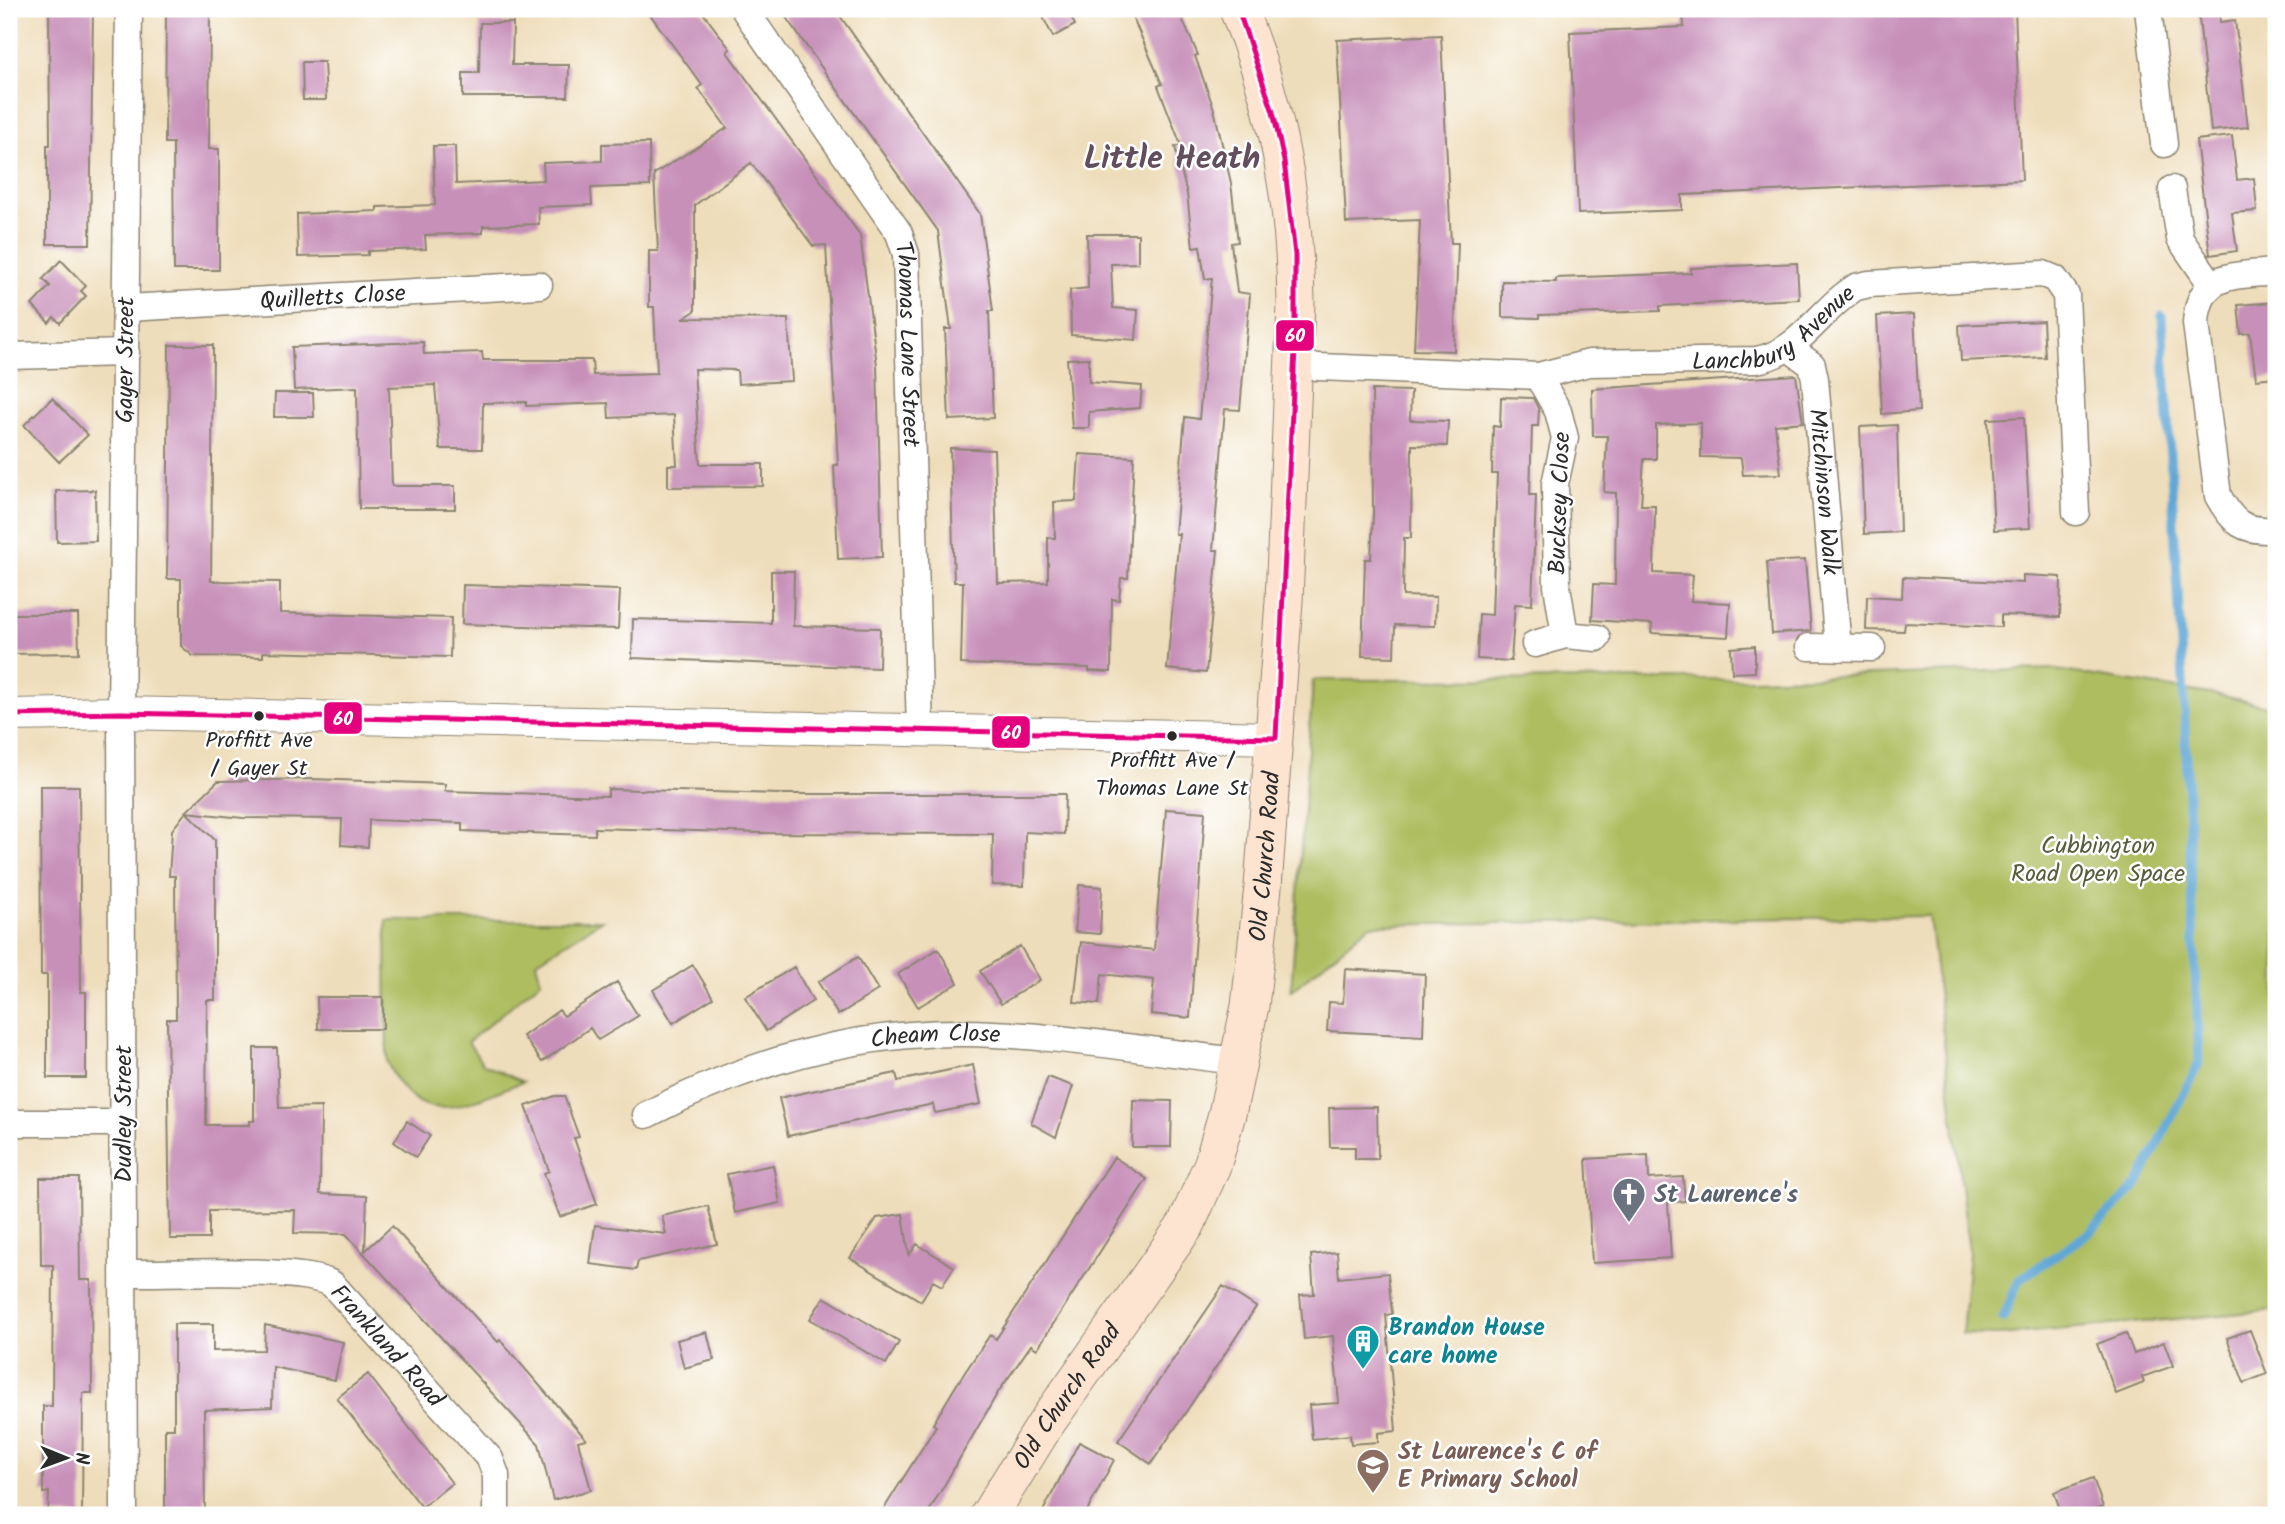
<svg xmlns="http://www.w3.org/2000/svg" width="2285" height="1524" font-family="Kalam,sans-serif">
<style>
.green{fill:#adbd5f;stroke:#6c7445;stroke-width:2}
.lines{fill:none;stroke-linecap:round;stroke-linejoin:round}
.stream{stroke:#60a7d6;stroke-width:9}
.building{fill:#c790b9}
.minor-casing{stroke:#8c8472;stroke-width:29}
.tertiary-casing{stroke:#8c8472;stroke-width:34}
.secondary-casing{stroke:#8c8472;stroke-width:39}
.minor{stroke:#fff;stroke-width:26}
.tertiary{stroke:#fff;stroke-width:32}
.secondary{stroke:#fde4d1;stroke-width:37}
.bus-1-casing{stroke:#fff;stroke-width:10}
.bus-1{stroke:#e5007d;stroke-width:5}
.bus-dot{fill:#2b2b2b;stroke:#fff;stroke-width:2.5}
.labels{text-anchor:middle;stroke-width:5;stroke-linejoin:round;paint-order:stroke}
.bus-label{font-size:22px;fill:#2b2b2b;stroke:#fff}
.street-label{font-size:24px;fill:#2b2b2b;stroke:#fff}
.park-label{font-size:24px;fill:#585e3d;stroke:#fff}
.worship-label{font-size:24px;font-weight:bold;fill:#5b616d;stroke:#fff;text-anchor:start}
.culture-label{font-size:24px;font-weight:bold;fill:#0d838f;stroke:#fff;text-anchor:start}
.education-label{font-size:24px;font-weight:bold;fill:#785e54;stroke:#fff;text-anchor:start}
.district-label{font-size:32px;font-weight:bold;fill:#624e5d;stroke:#fff}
.line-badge{stroke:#fff;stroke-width:2.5}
.badge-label{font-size:19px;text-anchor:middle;font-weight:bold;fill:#fff}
</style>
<rect width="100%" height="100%" fill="#fff"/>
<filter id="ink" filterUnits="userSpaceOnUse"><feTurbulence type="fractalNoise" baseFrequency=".0143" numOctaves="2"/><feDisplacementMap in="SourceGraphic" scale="14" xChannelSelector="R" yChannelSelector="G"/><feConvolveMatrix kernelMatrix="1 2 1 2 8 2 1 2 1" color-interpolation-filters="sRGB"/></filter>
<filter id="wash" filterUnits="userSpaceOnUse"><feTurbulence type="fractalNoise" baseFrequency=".00686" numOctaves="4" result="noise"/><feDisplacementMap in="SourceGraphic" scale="28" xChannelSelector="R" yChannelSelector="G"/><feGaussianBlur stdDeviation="1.57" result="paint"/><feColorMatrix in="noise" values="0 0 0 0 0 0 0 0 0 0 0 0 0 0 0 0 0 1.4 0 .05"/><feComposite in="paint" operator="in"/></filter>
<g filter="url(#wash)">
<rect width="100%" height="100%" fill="#eeddba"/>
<!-- green -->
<path class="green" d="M2050,669L2223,696L2276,708V1310L1999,1335L1962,1334L1969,1253L1929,916L1370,925L1291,991L1313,680L1753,679Z
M386,920H602L536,962L541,981L468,1042L483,1064L523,1082C465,1102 420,1136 387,1062Z"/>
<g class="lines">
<!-- stream -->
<path class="stream" d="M2003,1318L2019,1280L2089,1233L2138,1184L2199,1063L2183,679L2162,316"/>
</g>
<g id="blocks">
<!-- building -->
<path class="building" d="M49,9H93L90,244H47V145H50Z
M166,9H210L209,149H219V270H174L173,143H165Z
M646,9H700L730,49L727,52L860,235L877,365L882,557L838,559L834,465H838L826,245L813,246L751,163L695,205V311L684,318L788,319L792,381L738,384L737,370L694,369L700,464H763V486L668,487V465H677L674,415L609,418L608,403L526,406V402L483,403L482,449H440L435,385L389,387L392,486H455V509H359L357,387L294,390L292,347L316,346L423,342L424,354L482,352L483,360H592L593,375L657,373L654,307H649V251H658L654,174L727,128L698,88L702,85Z
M780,9H835L980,214L993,311H989L993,418L949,420L945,329H951L938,231Z
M1039,9H1067L1075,25L1053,37Z
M1129,9H1178L1198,55L1195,56L1214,109L1231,183L1238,242L1231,243L1237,292L1250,294L1240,410L1225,409L1213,550H1218L1206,673L1167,669L1179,534H1175L1185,417L1199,419L1212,278L1205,279L1200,246L1193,247L1187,194L1175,147L1181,145L1158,86L1162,84Z
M1683,9H2015L2022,180L1682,195V210L1578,214L1570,32L1684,27Z
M2198,9H2219L2220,22L2235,20L2248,127L2211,131Z
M480,23H513L512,65H569L568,97H463V73H479Z
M1441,35L1451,243H1458L1454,351L1414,350L1420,220L1346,223L1337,40Z
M302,62H324L326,100H303Z
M2232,136L2237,180L2254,178L2257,211L2232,213L2237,251L2210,255L2196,140Z
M649,143L650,186L591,188L592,205L538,207L539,224L483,226V233L425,235L426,249L368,251V255L298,257L297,214L377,211V207L435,205L433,146H455L456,184L544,180L543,163L602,161V144Z
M1087,234H1138V263L1111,264L1113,308L1138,310L1136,340L1071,335L1070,290L1088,288Z
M61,260L86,286L81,291L86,296L60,323L54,317L49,323L32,305L50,286L43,279Z
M1797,263L1799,299L1660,306V311L1539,315V318L1502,317V281L1556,282V278L1691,273V268Z
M2276,302V377L2256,379L2250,333L2241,334L2238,305Z
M1914,314L1919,411L1882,414L1877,316Z
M2043,321L2045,357L1961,361L1959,325Z
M169,345H213L211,581L280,582V613L451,618L450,657L263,652V657L193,656L181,646V579H167Z
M1089,358V382L1142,386L1140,408L1089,412V428H1072L1067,359Z
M1796,375L1803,422L1775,425L1781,474L1743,475L1741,458L1701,457V423L1656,425V459H1644L1641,505H1655L1654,573L1693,575L1691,601L1730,603L1728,637L1651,633L1652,624L1592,620L1594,584L1615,585L1616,493L1604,492L1607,436H1593L1592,389Z
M1372,390L1411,391L1410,420L1448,421L1447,446L1412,445L1411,538H1404L1403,596L1436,597L1435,626L1395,625L1394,657L1362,656L1365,559H1371L1373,514Z
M275,393H313L314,417H274Z
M1501,397L1533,398L1539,410L1538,426H1532L1530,495H1536L1532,605L1515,604L1511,661L1477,659L1479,614L1492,615L1497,474H1492L1493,426L1500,427Z
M52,398L88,435L59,462L24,425Z
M2024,417L2030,528L1994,530L1988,419Z
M1897,425L1900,532L1864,534L1860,427Z
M950,448L994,450L998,583L1048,582V538H1055L1054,502L1076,501L1079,454L1134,457L1128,578H1121L1119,600L1112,599L1111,672L1089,671V668L961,664L963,582H954Z
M95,490L96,541L57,542L56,491Z
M1805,560L1811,631L1772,634L1767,562Z
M771,571H794L793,626L880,628L879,668L632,658L633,619L771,623Z
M2023,575L2061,577L2060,617L2001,615V627L1905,623L1904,631L1866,630L1867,596L1902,598L1903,577L2023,583Z
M463,585L620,590L618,629L462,624Z
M9,614H78L79,653L9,654Z
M1755,646V672L1732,673L1731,648Z
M312,779L445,784V791L608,796V789L781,794H1065L1064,834L1025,832L1024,886L992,885L993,834L764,833L595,828V835L462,831V823L369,820L368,847L341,845L342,819L243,818L186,812L215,840V1000H207L206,1125H250V1121H254V1048H277L279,1108L321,1107L320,1194L367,1196L365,1251L392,1226L498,1342L500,1340L586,1439L578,1441L591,1490L553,1500L539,1444L346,1234L294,1233L295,1210L209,1211V1239H170L167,1019H176L175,876H169L172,830L186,812L218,781Z
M40,786H79L81,992H86V1078H47V975H41Z
M1166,809L1205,812L1190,1018L1151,1014L1154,980L1102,974L1099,1004L1074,1002L1081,942L1154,950Z
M1079,885L1102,887L1100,934L1075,932Z
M1020,946L1040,980L1001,1004L980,971Z
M938,949L958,983L918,1007L898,974Z
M858,957L878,990L838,1015L818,982Z
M693,965L713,998L673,1023L653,990Z
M794,967L813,1001L766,1031L745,997Z
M1345,969L1425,974L1423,1036L1327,1031L1329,1002L1343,1003Z
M617,982L638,1016L598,1040L590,1028L542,1062L523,1036L559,1010L564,1016Z
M317,997H383V1029H318Z
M973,1065L981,1104L935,1113L933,1104L788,1136L779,1098L896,1073L898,1081Z
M1048,1077L1073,1086L1056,1137L1031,1123Z
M555,1096H564L579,1137L574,1138L597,1204L560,1217L544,1173L549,1171L526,1106Z
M1133,1100L1172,1101L1171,1147H1132Z
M1377,1107L1378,1159H1355V1147H1330L1329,1108Z
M407,1121L430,1136L416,1157L394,1142Z
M1648,1155L1649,1179L1683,1177L1685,1201L1668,1203L1671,1258L1592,1263L1586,1159Z
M1114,1157L1147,1179L1037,1349L1031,1345L997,1394L927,1515H880L936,1426L933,1424L957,1384L990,1335L996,1339Z
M773,1165L780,1203L735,1213L727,1174Z
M40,1178H79L80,1280H91L92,1393H83L82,1515H48L49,1492L43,1493V1406H52L53,1265H41Z
M708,1206L717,1244L638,1261L636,1270L590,1264L595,1225L666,1234L662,1216Z
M903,1214L909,1255L917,1244L954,1267L942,1286L933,1281L921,1301L850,1258L877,1218Z
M1337,1252L1339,1278L1388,1273L1392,1314L1386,1315L1396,1431L1378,1433V1442L1351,1444L1350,1435L1312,1439L1309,1405L1339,1403L1333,1336L1304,1339L1300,1295L1314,1294L1311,1255Z
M1223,1286L1256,1307L1151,1464L1118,1441Z
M824,1297L899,1342L886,1364L810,1319Z
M174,1324H213V1351L264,1350L265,1325L343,1342L335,1380L273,1367L272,1407L204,1410L205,1515H165V1428H174Z
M2250,1330L2267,1374L2244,1383L2227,1338Z
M707,1332L714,1360L684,1368L677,1340Z
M2126,1333L2134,1354L2164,1342L2173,1366L2142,1377L2144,1383L2116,1394L2097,1344Z
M368,1374L452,1483L422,1507L337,1398Z
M1079,1442L1114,1460L1085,1515H1041Z
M2093,1478L2103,1507L2081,1515H2062L2054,1492Z"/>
</g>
</g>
<g filter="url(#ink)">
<use href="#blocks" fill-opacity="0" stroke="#8c8472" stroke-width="2"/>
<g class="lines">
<defs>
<g id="minor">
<path id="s1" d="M744,9L899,233L906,254L920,730"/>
<path d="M2148,9L2164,144"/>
<path d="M2172,189L2180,239L2211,284"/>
<path d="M2276,272C2235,276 2199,271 2196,323L2218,496C2233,523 2243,532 2276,530"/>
<path id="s2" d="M127,308L539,285"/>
<path id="s3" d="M1789,348L1812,365L1815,379L1838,648"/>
<path d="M9,356L126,353"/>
<path id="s4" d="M1294,366L1538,376L1589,363L1756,360C1800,353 1820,309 1856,287L1869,284L2043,274L2055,279L2066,295L2076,512"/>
<path d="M1538,376L1558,411L1565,438L1555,484L1557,586L1565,635"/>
<path d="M1535,644L1565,635L1597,638"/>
<path d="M1809,647L1872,648"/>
<path id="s5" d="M646,1115C744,1064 851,1032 963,1033C1054,1034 1147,1051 1238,1061"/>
<path d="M9,1123H123"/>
<path id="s6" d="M124,1273C167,1274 300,1266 332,1284L490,1459L496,1475V1515"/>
<path id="s7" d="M124,1515L121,713L129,9"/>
</g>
<path id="tertiary" d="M9,715L121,713L1276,738"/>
<g id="secondary">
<path id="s8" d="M989,1515L1045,1425L1186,1225L1213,1163L1227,1114L1250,1006L1263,887L1284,601L1296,303C1295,201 1277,103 1238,9"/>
</g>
</defs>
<!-- minor casing -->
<use href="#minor" class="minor-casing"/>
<!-- tertiary casing -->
<use href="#tertiary" class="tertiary-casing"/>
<!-- secondary casing -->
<use href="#secondary" class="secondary-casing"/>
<!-- minor -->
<use href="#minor" class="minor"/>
<!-- tertiary -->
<use href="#tertiary" class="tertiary"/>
<!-- secondary -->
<use href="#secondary" class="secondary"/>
<defs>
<path id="bus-1" d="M9,715L121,713L1276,738L1295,350V255L1284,161L1273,112L1238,9"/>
</defs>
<!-- bus-1 casing -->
<use href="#bus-1" class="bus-1-casing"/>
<!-- bus-1 -->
<use href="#bus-1" class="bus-1"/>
</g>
</g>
<!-- icons -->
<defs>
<symbol id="church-pin" viewBox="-11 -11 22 30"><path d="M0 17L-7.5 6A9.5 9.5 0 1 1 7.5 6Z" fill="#6b7280" stroke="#fff"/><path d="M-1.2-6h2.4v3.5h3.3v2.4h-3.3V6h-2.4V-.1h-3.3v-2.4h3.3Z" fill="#fff"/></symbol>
<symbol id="building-pin" viewBox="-11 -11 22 30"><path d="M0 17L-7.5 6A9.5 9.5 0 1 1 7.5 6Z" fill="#0f9aa8" stroke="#fff"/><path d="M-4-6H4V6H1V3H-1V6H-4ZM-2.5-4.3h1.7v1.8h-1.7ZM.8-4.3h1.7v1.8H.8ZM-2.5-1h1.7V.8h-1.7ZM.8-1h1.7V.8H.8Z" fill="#fff"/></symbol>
<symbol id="school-pin" viewBox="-11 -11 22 30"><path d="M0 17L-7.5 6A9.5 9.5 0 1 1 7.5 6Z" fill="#8d6e63" stroke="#fff"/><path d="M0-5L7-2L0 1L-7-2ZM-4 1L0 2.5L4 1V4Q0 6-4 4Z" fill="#fff"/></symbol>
</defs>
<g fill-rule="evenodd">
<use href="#church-pin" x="1610" y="1175" width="38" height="52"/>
<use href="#building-pin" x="1344" y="1322" width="38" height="52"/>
<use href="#school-pin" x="1354" y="1446" width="38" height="52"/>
</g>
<!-- markers -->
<g class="bus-dot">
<circle cx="259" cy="716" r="6"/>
<circle cx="1172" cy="736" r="6"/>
</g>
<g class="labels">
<!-- bus labels -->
<g class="bus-label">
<text x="259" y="747">Proffitt Ave<tspan x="259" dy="28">/ Gayer St</tspan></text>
<text x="1172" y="767">Proffitt Ave /<tspan x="1172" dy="28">Thomas Lane St</tspan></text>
</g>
<!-- street labels -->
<g class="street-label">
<text dy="8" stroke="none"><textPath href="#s2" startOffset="206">Quilletts Close</textPath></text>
<text dy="8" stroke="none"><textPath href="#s4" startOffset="492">Lanchbury Avenue</textPath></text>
<text dy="8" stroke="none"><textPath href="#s1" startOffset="385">Thomas Lane Street</textPath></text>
<text dy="8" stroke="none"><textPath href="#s7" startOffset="1155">Gayer Street</textPath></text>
<text dy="8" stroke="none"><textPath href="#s3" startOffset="156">Mitchinson Walk</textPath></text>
<text transform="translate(1559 503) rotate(-88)" y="8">Bucksey Close</text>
<text dy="8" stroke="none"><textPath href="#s8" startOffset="730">Old Church Road</textPath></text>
<text dy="8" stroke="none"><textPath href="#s5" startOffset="303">Cheam Close</textPath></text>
<text transform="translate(123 1114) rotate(-90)" y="8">Dudley Street</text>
<text dy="8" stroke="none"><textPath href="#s6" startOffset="292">Frankland Road</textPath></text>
<text dy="8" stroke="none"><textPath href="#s8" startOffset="142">Old Church Road</textPath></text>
</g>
<!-- park labels -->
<g class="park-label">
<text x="2098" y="853">Cubbington<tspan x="2098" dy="28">Road Open Space</tspan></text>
</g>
<!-- worship labels -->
<g class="worship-label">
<text x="1654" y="1202">St Laurence's</text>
</g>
<!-- culture labels -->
<g class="culture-label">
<text x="1388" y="1335">Brandon House<tspan x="1388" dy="28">care home</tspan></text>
</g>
<!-- education labels -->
<g class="education-label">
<text x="1398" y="1459">St Laurence's C of<tspan x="1398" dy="28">E Primary School</tspan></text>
</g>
<!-- district labels -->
<g class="district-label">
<text x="1172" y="168">Little Heath</text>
</g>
</g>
<g class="line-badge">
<rect x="1275" y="319" width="40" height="33" rx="7" fill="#e5007d"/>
<rect x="323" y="701" width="40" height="34" rx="7" fill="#e5007d"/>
<rect x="991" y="715" width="40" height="34" rx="7" fill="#e5007d"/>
</g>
<g class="badge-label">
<text x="1295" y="342">60</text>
<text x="343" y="725">60</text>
<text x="1011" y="739">60</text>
</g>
<!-- margin -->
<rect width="2285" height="1524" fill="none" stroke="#fff" stroke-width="35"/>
<!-- north arrow -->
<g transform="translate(66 1458) rotate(91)" stroke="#ffffff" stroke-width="5" paint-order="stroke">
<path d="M0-5L12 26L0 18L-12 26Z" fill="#2b2b2b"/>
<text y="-10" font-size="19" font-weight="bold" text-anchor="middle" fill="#2b2b2b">N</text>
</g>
</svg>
